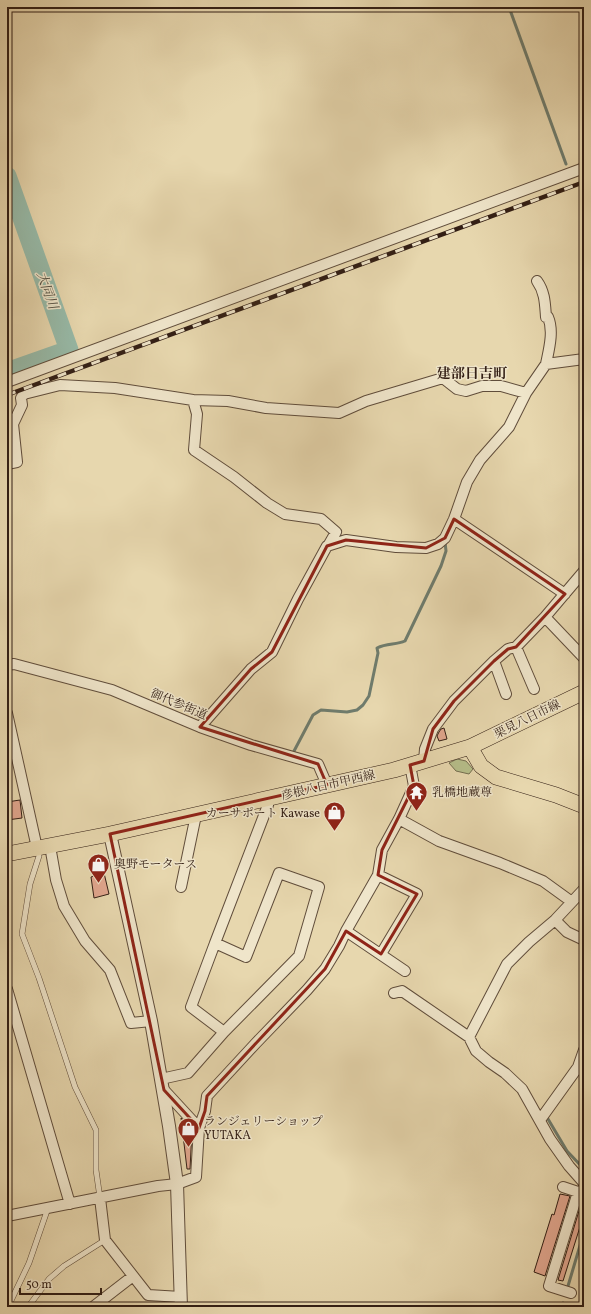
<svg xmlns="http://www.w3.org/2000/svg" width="591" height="1314" font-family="Vollkorn,'Noto Serif JP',serif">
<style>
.green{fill:#b6be8a;stroke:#746e50}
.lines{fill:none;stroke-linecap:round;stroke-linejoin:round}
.stream{stroke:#6f7c6d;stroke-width:3}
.river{stroke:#97baa8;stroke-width:19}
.building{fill:#e2a78f;stroke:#331f15}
.service-casing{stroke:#604d3b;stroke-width:6}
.minor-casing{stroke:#604d3b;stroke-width:12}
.tertiary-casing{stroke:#604d3b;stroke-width:14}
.primary-casing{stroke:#331f15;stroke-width:16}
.service{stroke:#efe5ca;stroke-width:5}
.minor{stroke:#efe5ca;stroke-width:10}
.tertiary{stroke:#efe5ca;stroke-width:12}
.primary{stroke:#e7d7ae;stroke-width:15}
.rail-casing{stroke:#331f15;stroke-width:4.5}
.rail{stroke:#efe5ca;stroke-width:3;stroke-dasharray:9;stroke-linecap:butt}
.marked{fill:none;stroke:#8f2418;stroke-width:3;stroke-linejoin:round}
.labels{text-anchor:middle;stroke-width:3;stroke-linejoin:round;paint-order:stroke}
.street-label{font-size:12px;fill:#331f15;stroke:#efe5ca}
.poi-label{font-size:12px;fill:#331f15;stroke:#efe5ca;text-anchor:start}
.water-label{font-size:13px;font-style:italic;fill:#514e41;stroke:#efe5ca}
.quarter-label{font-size:14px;font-weight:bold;fill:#331f15;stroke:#efe5ca}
</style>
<rect width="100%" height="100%" fill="#e7d7ae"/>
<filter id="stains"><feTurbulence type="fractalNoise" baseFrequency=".005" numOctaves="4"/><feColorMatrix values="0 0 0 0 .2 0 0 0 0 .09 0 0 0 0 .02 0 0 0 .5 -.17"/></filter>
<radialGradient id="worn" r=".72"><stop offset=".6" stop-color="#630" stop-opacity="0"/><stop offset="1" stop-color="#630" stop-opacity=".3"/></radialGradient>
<!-- green -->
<path class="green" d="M457,759L466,761L473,769L469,774L456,771L449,763Z"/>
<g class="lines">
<!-- stream -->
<path class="stream" d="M509,7L566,164
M293,753L313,715L321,710L347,712L357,710L363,705L369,696L378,653L377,648C387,643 396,645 405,641L441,566L446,551L445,542
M548,1119L567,1151L584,1169
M568,1286L584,1232
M562,1307L563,1303"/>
<!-- river -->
<path class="river" d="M7,176L69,350L15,369"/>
</g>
<!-- building -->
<path class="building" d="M444,728L447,739L439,741L437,736L439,732L441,729Z
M20,800L22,818L7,820V802Z
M104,873L109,894L94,898L91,877Z
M181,1118L192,1130L190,1169H187Z
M560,1194L570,1196L545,1276L534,1272L552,1214L554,1215Z
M582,1201L584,1202V1214L563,1281L558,1280Z"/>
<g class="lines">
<defs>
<path id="service" d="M37,849L39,856L30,884L22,934L39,978L75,1087L96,1130V1170L100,1198
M8,1307L29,1263L48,1208
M28,1307L49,1279L64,1266L105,1240"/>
<path id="minor" d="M537,281C545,292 545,304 546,317H548C554,331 549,349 546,364
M7,382L584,168
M7,464L17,462L13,424L22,405L21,398L24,394L60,385L115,388L193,400
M454,519L565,594
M328,546L336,532L321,519L285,514L267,503L234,477L194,450L197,414L193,400L228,401L266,408L339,413L366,401L443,378L457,389L466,391L482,386H501L526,393
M545,617L584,658
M516,647L534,689
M494,661L506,694
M7,665L14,664L112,690L200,727L251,745L318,764L327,785
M7,713L37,848
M200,727L251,669L272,652L298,599L327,546L346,540L396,547L426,548L438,544L445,538L454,519L467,482L480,460L509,427L526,393L546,364L584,359
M424,761L425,749L433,729L454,701L494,661L508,649L516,647L545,617L584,571
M399,819L439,841L500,863L543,881L572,902
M50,846L56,880L64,906L85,941L110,970L131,1023L151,1021
M378,875L417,894L381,954
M181,887L196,815
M584,889L555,920L529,942L507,964L469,1037L476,1051L489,1062L505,1073L522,1089L550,1139L569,1166L584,1183
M555,920L567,932L584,940
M346,931L405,971
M215,943L191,1007L224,1032
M7,989L70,1204
M394,993L402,991L469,1037
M161,1079L188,1073L224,1032L299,956L319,887L279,873L246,957L215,943L268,805L269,799
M540,1120L578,1067L584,1050
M199,1128L205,1111L207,1096L256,1043L307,990L325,969L339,946L346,931L378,875L382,850L399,819L414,786L410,765
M563,1187L578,1192L584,1190
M100,1198L105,1240L148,1295L181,1297
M7,1216L158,1186L177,1184L196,1177L199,1128L164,1090
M571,1293L549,1286L578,1192
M93,1307L133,1276"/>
<path id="tertiary" d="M110,834L151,1021L169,1126L177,1184L181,1307"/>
<path id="primary" d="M470,747L481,766L496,777L556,795L584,806
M7,854L110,834L394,770L470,747L584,692"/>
</defs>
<!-- service casing -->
<use href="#service" class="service-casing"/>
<!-- minor casing -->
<use href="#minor" class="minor-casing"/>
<!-- tertiary casing -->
<use href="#tertiary" class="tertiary-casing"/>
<!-- primary casing -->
<use href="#primary" class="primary-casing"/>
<!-- service -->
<use href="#service" class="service"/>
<!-- minor -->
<use href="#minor" class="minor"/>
<!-- tertiary -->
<use href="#tertiary" class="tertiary"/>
<!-- primary -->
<use href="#primary" class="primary"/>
<defs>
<path id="rail" d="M7,395L584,182"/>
</defs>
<!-- rail casing -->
<use href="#rail" class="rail-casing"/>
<!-- rail -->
<use href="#rail" class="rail"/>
</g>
<!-- marked area -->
<path class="marked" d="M454,519L565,594L516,647L508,649L494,661L454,701L433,729L424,761L410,765L414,786L382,850L378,875L417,894L381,954L346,931L325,969L207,1096L205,1111L199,1128L164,1090L110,834L327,785L318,764L200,727L251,669L272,652L327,546L346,540L426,548L445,538Z"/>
<!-- icons -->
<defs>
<symbol id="temple-pin" viewBox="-11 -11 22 30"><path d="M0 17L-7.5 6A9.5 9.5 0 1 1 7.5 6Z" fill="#8f2418" stroke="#efe5ca"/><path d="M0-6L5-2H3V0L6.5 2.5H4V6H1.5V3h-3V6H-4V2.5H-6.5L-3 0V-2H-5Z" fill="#fff"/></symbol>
<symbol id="shop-pin" viewBox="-11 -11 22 30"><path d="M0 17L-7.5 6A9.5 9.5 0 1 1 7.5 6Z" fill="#8f2418" stroke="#efe5ca"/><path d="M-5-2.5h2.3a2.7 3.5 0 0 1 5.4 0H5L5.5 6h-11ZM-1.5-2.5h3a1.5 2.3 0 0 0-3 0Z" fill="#fff"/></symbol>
</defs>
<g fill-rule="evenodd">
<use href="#temple-pin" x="404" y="780" width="25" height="34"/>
<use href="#shop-pin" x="322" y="800" width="25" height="34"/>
<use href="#shop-pin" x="86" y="852" width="25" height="34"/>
<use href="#shop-pin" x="176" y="1116" width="25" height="34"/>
</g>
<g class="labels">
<!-- street labels -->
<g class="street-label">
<text transform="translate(179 704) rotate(23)" y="4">御代参街道</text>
<text transform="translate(527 719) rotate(-26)" y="4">栗見八日市線</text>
<text transform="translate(328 785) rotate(-13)" y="4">彦根八日市甲西線</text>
</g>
<!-- poi labels -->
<g class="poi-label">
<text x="432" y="796">乳橋地蔵尊</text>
<text x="320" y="817" text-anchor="end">カーサポート Kawase</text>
<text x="114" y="868">奥野モータース</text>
<text x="204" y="1125">ランジェリーショップ<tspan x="204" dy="14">YUTAKA</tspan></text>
</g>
<!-- water labels -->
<g class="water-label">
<text transform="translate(48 290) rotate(70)" y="5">大同川</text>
</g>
<!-- quarter labels -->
<g class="quarter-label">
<text x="472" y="378">建部日吉町</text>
</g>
</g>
<!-- margin -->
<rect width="591" height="1314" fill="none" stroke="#e7d7ae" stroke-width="24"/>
<rect x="8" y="8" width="575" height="1298" fill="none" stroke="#331f15" stroke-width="2"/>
<rect x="12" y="12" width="567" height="1290" fill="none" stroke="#331f15"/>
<!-- scale -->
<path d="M20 1288v6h81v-6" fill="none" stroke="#331f15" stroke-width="2"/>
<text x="26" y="1288" font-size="12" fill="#331f15" stroke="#efe5ca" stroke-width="3" paint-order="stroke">50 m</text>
<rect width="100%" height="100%" filter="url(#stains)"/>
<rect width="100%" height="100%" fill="url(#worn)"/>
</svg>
